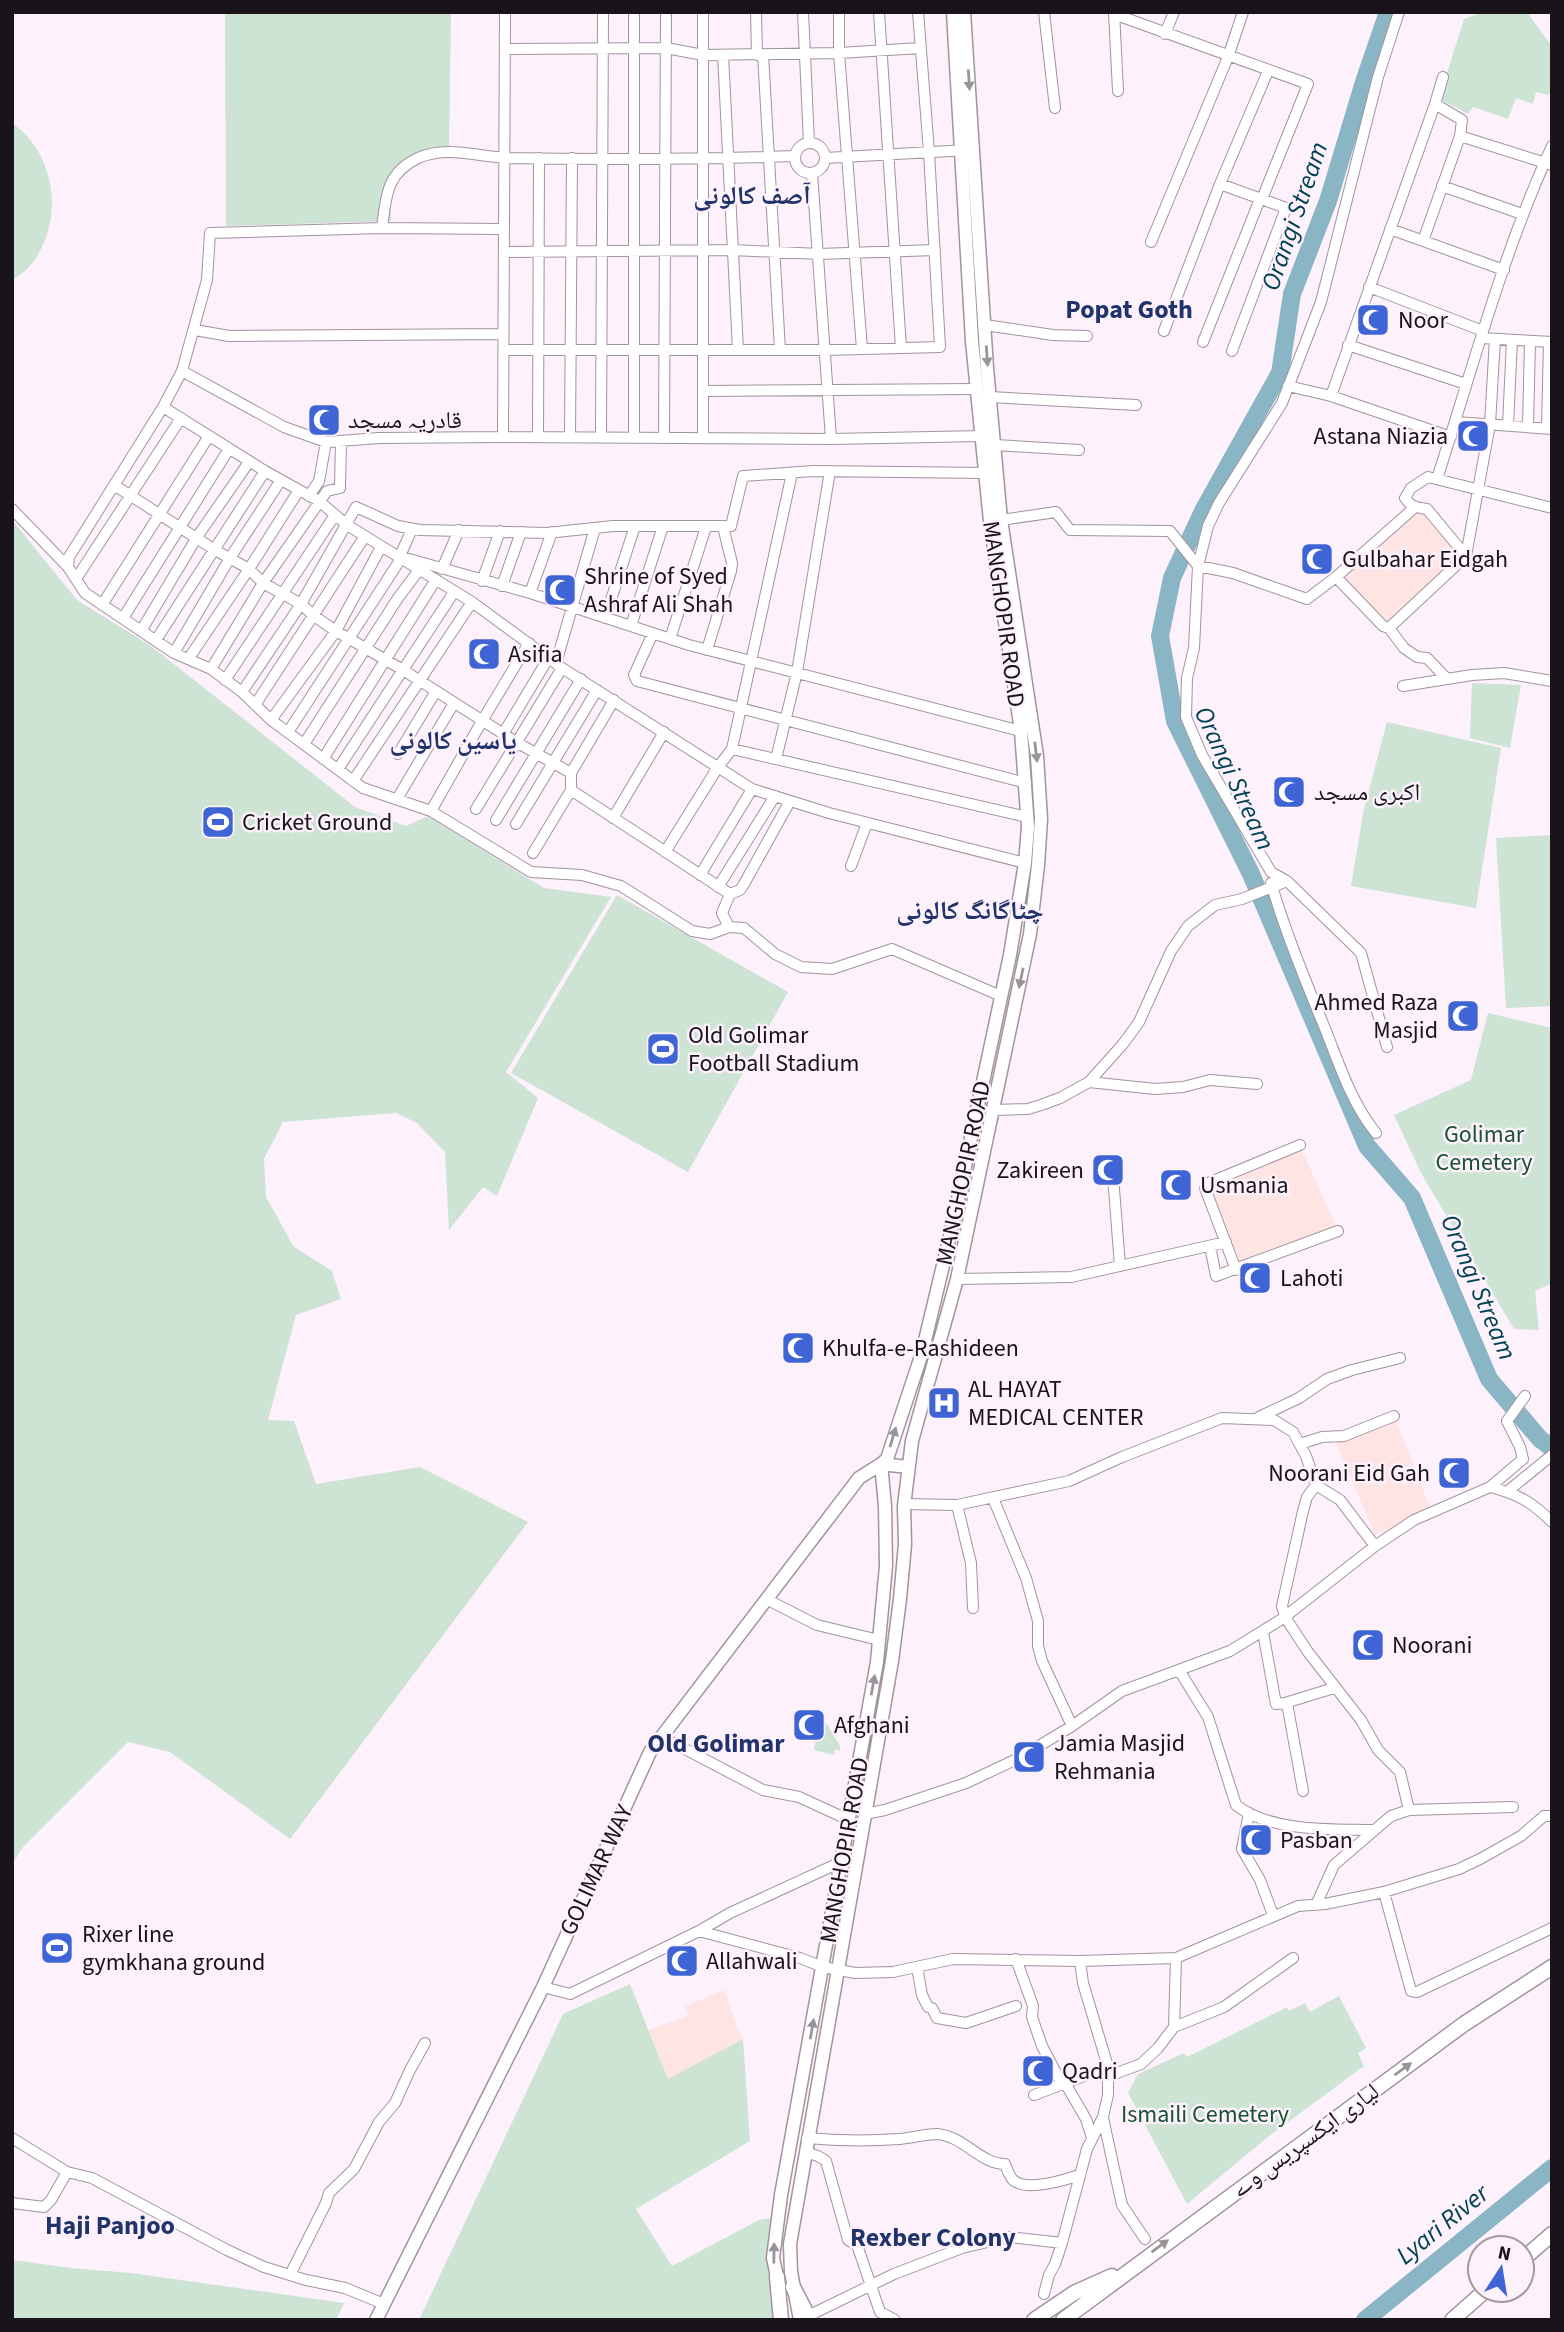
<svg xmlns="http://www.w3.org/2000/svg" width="1564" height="2332" font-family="'Source Sans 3','Noto Naskh Arabic',sans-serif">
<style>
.education{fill:#ffe4e4}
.green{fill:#cde3d3}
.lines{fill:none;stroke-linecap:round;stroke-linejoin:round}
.river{stroke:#8ab5c4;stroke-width:18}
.minor-casing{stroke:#a193a0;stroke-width:12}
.major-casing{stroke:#a193a0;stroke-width:15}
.highway-casing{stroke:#a193a0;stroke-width:17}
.minor{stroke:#fff;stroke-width:10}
.major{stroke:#fff;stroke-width:12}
.highway{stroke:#fff;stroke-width:14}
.oneway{fill:#989598}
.labels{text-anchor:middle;stroke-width:5;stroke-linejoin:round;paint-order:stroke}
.poi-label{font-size:24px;fill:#191419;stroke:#fdf1fc;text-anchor:start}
.street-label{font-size:24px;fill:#191419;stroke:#fdf1fc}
.park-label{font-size:24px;fill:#185231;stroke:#fdf1fc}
.neighbourhood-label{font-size:26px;font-weight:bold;fill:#20336b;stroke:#fdf1fc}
.water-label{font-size:26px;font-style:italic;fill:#004253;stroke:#fdf1fc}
</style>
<rect width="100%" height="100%" fill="#fdf1fc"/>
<!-- education -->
<path class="education" d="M1421,508L1466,556L1389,628L1336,577Z
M1300,1145L1338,1231L1236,1270L1208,1183Z
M1394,1416L1432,1512L1375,1535L1336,1443Z
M725,1990L736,2025L743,2039L668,2080L649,2030L688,2016L685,2006Z"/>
<!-- green -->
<path class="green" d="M225,12H451L449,148L420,162L391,186V221L226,226Z
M1484,12H1527L1547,40L1552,44V85L1549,95L1536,92L1533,104L1516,98L1508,119L1473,107L1468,114L1439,99L1464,19Z
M12,123C58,155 65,225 29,267C24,272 18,276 12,281Z
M12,520L77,600L151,646L355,807L406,826L428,816L544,888L611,897L506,1072L538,1098L497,1196L483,1187L449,1230L445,1152L417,1123L396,1113L283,1122L264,1159L266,1197L294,1247L332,1271L341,1299L296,1315L268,1420L294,1421L316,1484L420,1467L528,1522L290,1839L170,1752L128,1742L22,1848L12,1865Z
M1472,683L1521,685L1510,748L1470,738Z
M1387,722L1501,748L1476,908L1351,886L1364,809Z
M1552,835V1006L1506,1008L1496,838Z
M617,895L788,992L688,1172L511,1073Z
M1488,1013L1552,1028V1283L1535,1291L1539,1330L1514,1329L1421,1173L1394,1115L1471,1080Z
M819,1722L827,1724L840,1746V1751L835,1749L834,1755L814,1750Z
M630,1984L668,2079L743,2039L750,2141L636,2209L672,2266L759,2220L778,2217L773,2258L782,2320H419L563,2014Z
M1339,1996L1366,2048L1358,2053L1364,2066L1269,2136L1187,2204L1128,2093L1138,2074L1184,2053L1187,2057L1287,2007L1289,2011L1305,2003L1310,2012Z
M12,2260L71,2268L131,2273L344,2303L336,2320H12Z"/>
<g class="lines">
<!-- river -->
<path class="river" d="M1388,12L1364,82L1328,201L1292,294L1280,373L1203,511L1172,578L1160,636L1175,721L1251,874L1367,1146L1412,1198L1489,1379L1540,1439L1552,1448
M1365,2320L1552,2168"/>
<defs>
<path id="minor" d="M703,12V437
M756,12L757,55
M803,12L809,143
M839,12V53L862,349
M879,12L901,348
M1044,12L1055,108
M1114,12L1118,91
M1114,14L1308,84L1262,199
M1165,34L1174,12
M505,49L666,48L703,55L839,53L921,48
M763,54L780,350
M723,55L738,350
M1460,136L1552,165
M795 158a15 15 0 1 1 30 0a15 15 0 1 1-30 0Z
M825,158L968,150
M812,173L831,439
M1220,184L1286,208L1232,351
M1442,186L1522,214
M382,228C386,197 386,173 418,158C448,145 478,157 508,158C604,160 700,159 795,156
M504,229L382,228L210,233L207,280L182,371L163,407L69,557L68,567L85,593L174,653L211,669L242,692L271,720L363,788L431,811L531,872L582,875L621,886L692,931L710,934L729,927L744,928L775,954L801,967L832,969L892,949L1001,996
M1390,229L1504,270
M1423,241L1460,136L1462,120L1435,104
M1151,242L1228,57L1243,12
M504,252L733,250L819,254L935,250
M1369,287L1483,331
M985,325L1053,335L1087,336
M195,330L229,336L503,334
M1164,331L1220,184L1268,71
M1481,338L1552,342
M1203,342L1260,199
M1348,345L1466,384
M504,350H825L940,347L929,152L918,12
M182,371L284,427L326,442L379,438L503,437L831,439L983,436
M1288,386L1331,396L1451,437
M704,391L977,389
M1331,396L1435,104L1443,77
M990,397L1136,405
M163,407L265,471L319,501L347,525L472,602L562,668L752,789L829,813L1025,863
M1456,422L1552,429
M1508,425L1512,340
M1528,427L1530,341
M1547,428L1549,342
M503,437L505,12
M538,437L539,158
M570,437L572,158
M601,437L603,12
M634,437V12
M664,437L666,12
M995,445L1079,450
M1437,479C1473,367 1503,252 1552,146
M114,485L215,550L249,569L263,583L301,604L314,616L336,631L403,670L516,742L571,773V790L533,853
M309,496L319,481L326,442
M12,509L68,567
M1001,520L1056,512L1070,530L1170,531L1198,566L1233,573L1307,599L1336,577L1414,508
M400,556L412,529
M1466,556L1490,424L1495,339
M442,569L459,530
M1336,577L1383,626L1389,628L1404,648L1417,657L1427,658L1447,679
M76,579L181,418
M482,581L500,531
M502,586L521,532
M530,593L552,532
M102,605L209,436
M123,618L229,449
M605,618L635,526
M631,626L663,526
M1389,628L1466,556L1427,509C1416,507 1412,508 1405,498L1411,488L1428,477L1552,508
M141,631L197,537L249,462
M653,633L634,675L637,681L1026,783
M670,639L706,527
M156,640L265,471
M707,650L731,571L732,563L723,527
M174,653L230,558L281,480
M189,658L249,569L299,490
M556,663L595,528
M211,669L263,583L327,491L340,488L341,441
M225,680L335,515
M1403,686L1472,675L1504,673L1552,681
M242,692L301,604L356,507L398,526L420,530L547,533L613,526H731L743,476L813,471L986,473
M255,705L365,536
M271,720L336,631L381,547
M288,732L402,557L530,593L689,645L1021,731
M503,734L549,657
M304,744L398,598L419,570
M732,749L1027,817
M398,754L436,691
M323,759L435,581
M776,759L797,672L830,471
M338,769L454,592
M571,773L614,700
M353,781L472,602
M571,790L730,894L722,913L729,927
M397,799L454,703
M476,809L562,668
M431,811L482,721L529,643
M613,818L664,732
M496,820L581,679
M516,824L597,690
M665,852L718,767L732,749L792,473
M851,866L867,823
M700,875L752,789
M1271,883C1286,934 1306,982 1326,1031C1339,1064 1352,1104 1376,1133
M718,887L775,796
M730,894L740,890L744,884L790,801
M1387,1047L1361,953L1287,881L1271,872L1202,755L1186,717L1187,678L1194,648L1198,566L1208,526L1219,503L1282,403L1321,302L1378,77L1399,12
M1089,1082L1155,1089L1183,1087L1210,1080L1257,1084
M993,1110L1028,1109L1041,1105L1060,1098L1089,1082L1123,1044L1139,1022L1171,951L1188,926L1215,905L1242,899L1287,881
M1113,1176L1120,1266
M1210,1246L1216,1276L1338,1231
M1236,1270L1205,1188L1208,1183L1300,1145
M957,1279L1071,1277L1226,1242
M1259,1417L1299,1398L1327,1379L1352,1370L1400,1358
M1300,1444L1322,1437L1344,1436L1394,1416
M1316,1485L1340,1500L1375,1546
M1490,1487C1518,1494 1532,1502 1552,1522
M1508,1491L1552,1455
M993,1498L1026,1578L1038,1621V1646L1042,1661L1072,1726
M904,1504L957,1505L1069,1481L1122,1457L1222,1418L1274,1420L1293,1432L1306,1456L1316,1485L1307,1497L1303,1511L1282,1606L1285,1617L1308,1652L1361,1720L1378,1750L1400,1772L1409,1810L1391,1816L1334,1865L1316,1905
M957,1505L971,1563L973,1608
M766,1599L817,1625L879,1640
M1263,1632L1276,1704L1285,1703L1334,1688
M1179,1670L1208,1717L1236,1805C1270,1832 1332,1829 1372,1830
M1287,1703L1303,1791
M662,1737L763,1790L799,1797L849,1820
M1409,1810L1513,1807
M1249,1813L1242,1849L1260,1880L1273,1915
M865,1814L885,1810L966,1783L1019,1758L1072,1726L1122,1691L1230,1651L1282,1619L1375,1546L1414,1520L1490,1487L1523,1459L1520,1447L1507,1421L1525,1396
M1384,1892L1411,1991L1417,1992L1552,1928
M699,1931L730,1913L841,1862
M1016,1959L1033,2006L1032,2017L1042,2046L1062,2084
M917,1967L922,1995L928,2007L932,2008L937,2018L966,2023L1016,2006
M543,1987L570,1994L699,1931L800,1958L823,1967L855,1973L893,1972L953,1959L1080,1961L1176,1958L1298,1906L1325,1904L1384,1892L1459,1869L1480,1859L1521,1836L1544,1816H1552
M1174,2027L1224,2007L1293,1958
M1109,2076L1141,2064L1158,2048L1174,2027L1176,1958
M1065,2083L1086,2119L1092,2138
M1034,2095L1108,2067
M1103,2118L1122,2205L1145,2239
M12,2138L67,2172L92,2178L227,2250L264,2267L306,2280L345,2288L384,2304
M807,2138C838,2141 869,2141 900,2139C912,2138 925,2134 937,2134C964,2136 980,2164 1005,2164C1007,2169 1009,2176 1013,2180C1026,2192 1065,2180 1079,2175
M805,2152L818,2156L826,2161L848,2240L857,2245L880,2312L895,2320
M12,2203L44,2207L51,2200L67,2172
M290,2275L326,2203L329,2193L354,2169L379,2122L395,2103L410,2070L425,2043
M1044,2294L1049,2275L1055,2264L1062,2243L1087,2149L1103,2117L1108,2095V2067L1083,1983L1080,1961
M808,2316L894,2274L962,2248L1009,2237L1062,2243"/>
<path id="major" d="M779,2286L773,2258L781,2195L877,1662L886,1566L885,1506L881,1464L887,1459L922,1353L951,1232L1010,955L1025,863L1028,827L1021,731L990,521L972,341L953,12
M376,2320L543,1987L650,1752L859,1478L881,1464L908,1467
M800,2320L791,2272L790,2244L892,1661L900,1599L905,1544L904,1506L912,1441L957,1279L1030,934L1038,865L1041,819L1037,756L1001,520L987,368L964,12"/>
<path id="highway" d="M1522,2260L1552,2234
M777,2277L781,2320
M793,2287L810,2320
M1034,2320L1074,2293L1112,2276
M1063,2320L1464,2024L1552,1967
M1452,2320L1486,2290"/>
</defs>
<!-- minor casing -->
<use href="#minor" class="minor-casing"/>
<!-- major casing -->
<use href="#major" class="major-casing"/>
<!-- highway casing -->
<use href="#highway" class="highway-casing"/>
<!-- minor -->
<use href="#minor" class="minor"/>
<!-- major -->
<use href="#major" class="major"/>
<!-- highway -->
<use href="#highway" class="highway"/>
</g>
<!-- one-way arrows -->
<defs><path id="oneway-solid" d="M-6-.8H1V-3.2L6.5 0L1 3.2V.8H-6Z" transform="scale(1.75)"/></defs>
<g class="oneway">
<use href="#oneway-solid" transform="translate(969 80) rotate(86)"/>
<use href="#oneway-solid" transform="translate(987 356) rotate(86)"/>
<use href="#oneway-solid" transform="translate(1036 752) rotate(83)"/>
<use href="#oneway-solid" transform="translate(1021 978) rotate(102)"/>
<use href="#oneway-solid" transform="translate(893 1437) rotate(-73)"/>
<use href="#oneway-solid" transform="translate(873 1685) rotate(-80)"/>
<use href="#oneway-solid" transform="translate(812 2029) rotate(-80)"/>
<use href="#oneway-solid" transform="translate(1403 2069) rotate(-36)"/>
<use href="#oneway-solid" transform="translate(1160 2246) rotate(-36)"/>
<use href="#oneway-solid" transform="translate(774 2253) rotate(-89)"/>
</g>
<!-- icons -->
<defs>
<symbol id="mosque-square" viewBox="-11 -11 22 22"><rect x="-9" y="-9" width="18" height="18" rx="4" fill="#3f64d6" stroke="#fdf1fc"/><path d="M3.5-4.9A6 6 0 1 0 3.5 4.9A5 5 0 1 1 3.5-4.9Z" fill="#fff"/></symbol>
<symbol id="stadium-square" viewBox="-11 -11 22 22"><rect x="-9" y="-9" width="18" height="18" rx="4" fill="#3f64d6" stroke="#fdf1fc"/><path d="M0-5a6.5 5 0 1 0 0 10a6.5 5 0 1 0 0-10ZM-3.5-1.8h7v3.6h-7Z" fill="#fff"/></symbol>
<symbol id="hospital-square" viewBox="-11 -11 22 22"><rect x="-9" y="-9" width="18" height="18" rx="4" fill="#3f64d6" stroke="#fdf1fc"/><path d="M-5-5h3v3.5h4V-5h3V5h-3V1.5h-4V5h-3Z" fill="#fff"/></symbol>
</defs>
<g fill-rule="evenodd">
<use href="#mosque-square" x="1354" y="301" width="38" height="38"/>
<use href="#mosque-square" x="305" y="401" width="38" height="38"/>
<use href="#mosque-square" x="1454" y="417" width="38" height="38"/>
<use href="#mosque-square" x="1298" y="540" width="38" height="38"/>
<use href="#mosque-square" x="541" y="571" width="38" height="38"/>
<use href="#mosque-square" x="465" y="635" width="38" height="38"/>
<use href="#mosque-square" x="1270" y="773" width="38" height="38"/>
<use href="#stadium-square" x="199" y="803" width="38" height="38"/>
<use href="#mosque-square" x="1444" y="997" width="38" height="38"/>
<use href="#stadium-square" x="644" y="1030" width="38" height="38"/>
<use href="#mosque-square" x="1089" y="1151" width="38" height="38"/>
<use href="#mosque-square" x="1157" y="1166" width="38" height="38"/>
<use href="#mosque-square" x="1236" y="1259" width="38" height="38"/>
<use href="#mosque-square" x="779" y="1329" width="38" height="38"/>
<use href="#hospital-square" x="925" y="1384" width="38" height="38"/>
<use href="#mosque-square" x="1435" y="1454" width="38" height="38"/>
<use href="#mosque-square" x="1349" y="1626" width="38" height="38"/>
<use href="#mosque-square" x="790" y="1706" width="38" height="38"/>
<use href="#mosque-square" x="1010" y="1738" width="38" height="38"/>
<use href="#mosque-square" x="1237" y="1821" width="38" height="38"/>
<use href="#stadium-square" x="38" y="1929" width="38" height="38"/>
<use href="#mosque-square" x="663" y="1942" width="38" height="38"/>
<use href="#mosque-square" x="1019" y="2052" width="38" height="38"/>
</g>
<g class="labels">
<!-- poi labels -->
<g class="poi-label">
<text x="1398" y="328">Noor</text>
<text x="348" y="428">قادریہ مسجد</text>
<text x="1448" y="444" text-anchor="end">Astana Niazia</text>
<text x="1342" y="567">Gulbahar Eidgah</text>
<text x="584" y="584">Shrine of Syed<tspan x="584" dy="28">Ashraf Ali Shah</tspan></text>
<text x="508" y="662">Asifia</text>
<text x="1314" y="800">اکبری مسجد</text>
<text x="242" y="830">Cricket Ground</text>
<text x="1438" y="1010" text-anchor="end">Ahmed Raza<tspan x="1438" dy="28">Masjid</tspan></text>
<text x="688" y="1043">Old Golimar<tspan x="688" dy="28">Football Stadium</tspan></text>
<text x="1084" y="1178" text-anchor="end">Zakireen</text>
<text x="1200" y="1193">Usmania</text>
<text x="1280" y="1286">Lahoti</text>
<text x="822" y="1356">Khulfa-e-Rashideen</text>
<text x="968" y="1397">AL HAYAT<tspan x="968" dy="28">MEDICAL CENTER</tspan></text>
<text x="1430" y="1481" text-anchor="end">Noorani Eid Gah</text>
<text x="1392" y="1653">Noorani</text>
<text x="834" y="1733">Afghani</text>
<text x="1054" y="1751">Jamia Masjid<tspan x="1054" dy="28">Rehmania</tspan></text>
<text x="1280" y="1848">Pasban</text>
<text x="82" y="1942">Rixer line<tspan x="82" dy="28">gymkhana ground</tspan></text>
<text x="706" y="1969">Allahwali</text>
<text x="1062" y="2079">Qadri</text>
</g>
<!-- street labels -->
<g class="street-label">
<text transform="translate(1004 614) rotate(82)" y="8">MANGHOPIR ROAD</text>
<text transform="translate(963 1173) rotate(-78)" y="8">MANGHOPIR ROAD</text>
<text transform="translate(844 1850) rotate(-80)" y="8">MANGHOPIR ROAD</text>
<text transform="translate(596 1870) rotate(-65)" y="8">GOLIMAR WAY</text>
<text transform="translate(1305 2140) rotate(-36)" y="8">لیاری ایکسپریس وے</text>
</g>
<!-- park labels -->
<g class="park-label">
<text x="1484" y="1142">Golimar<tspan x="1484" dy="28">Cemetery</tspan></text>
<text x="1205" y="2122">Ismaili Cemetery</text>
</g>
<!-- neighbourhood labels -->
<g class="neighbourhood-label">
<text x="752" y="204">آصف کالونی</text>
<text x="1129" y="318">Popat Goth</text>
<text x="453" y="749">یاسین کالونی</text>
<text x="970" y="919">چٹاگانگ کالونی</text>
<text x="716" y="1752">Old Golimar</text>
<text x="110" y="2234">Haji Panjoo</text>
<text x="933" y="2246">Rexber Colony</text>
</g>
<!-- water labels -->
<g class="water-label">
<text transform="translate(1294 216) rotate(-71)" y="9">Orangi Stream</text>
<text transform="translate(1235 778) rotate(65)" y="9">Orangi Stream</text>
<text transform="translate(1479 1287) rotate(67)" y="9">Orangi Stream</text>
<text transform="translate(1442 2224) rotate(-39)" y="9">Lyari River</text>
</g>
</g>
<!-- border -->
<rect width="1564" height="2332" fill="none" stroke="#191419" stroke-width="28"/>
<!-- north arrow -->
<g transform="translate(1501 2269) rotate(12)"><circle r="33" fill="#fdf1fc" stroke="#a299a1" stroke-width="2"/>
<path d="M0-5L12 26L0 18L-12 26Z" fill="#3f64d6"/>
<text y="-10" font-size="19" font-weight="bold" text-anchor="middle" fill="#191419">N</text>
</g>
</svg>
